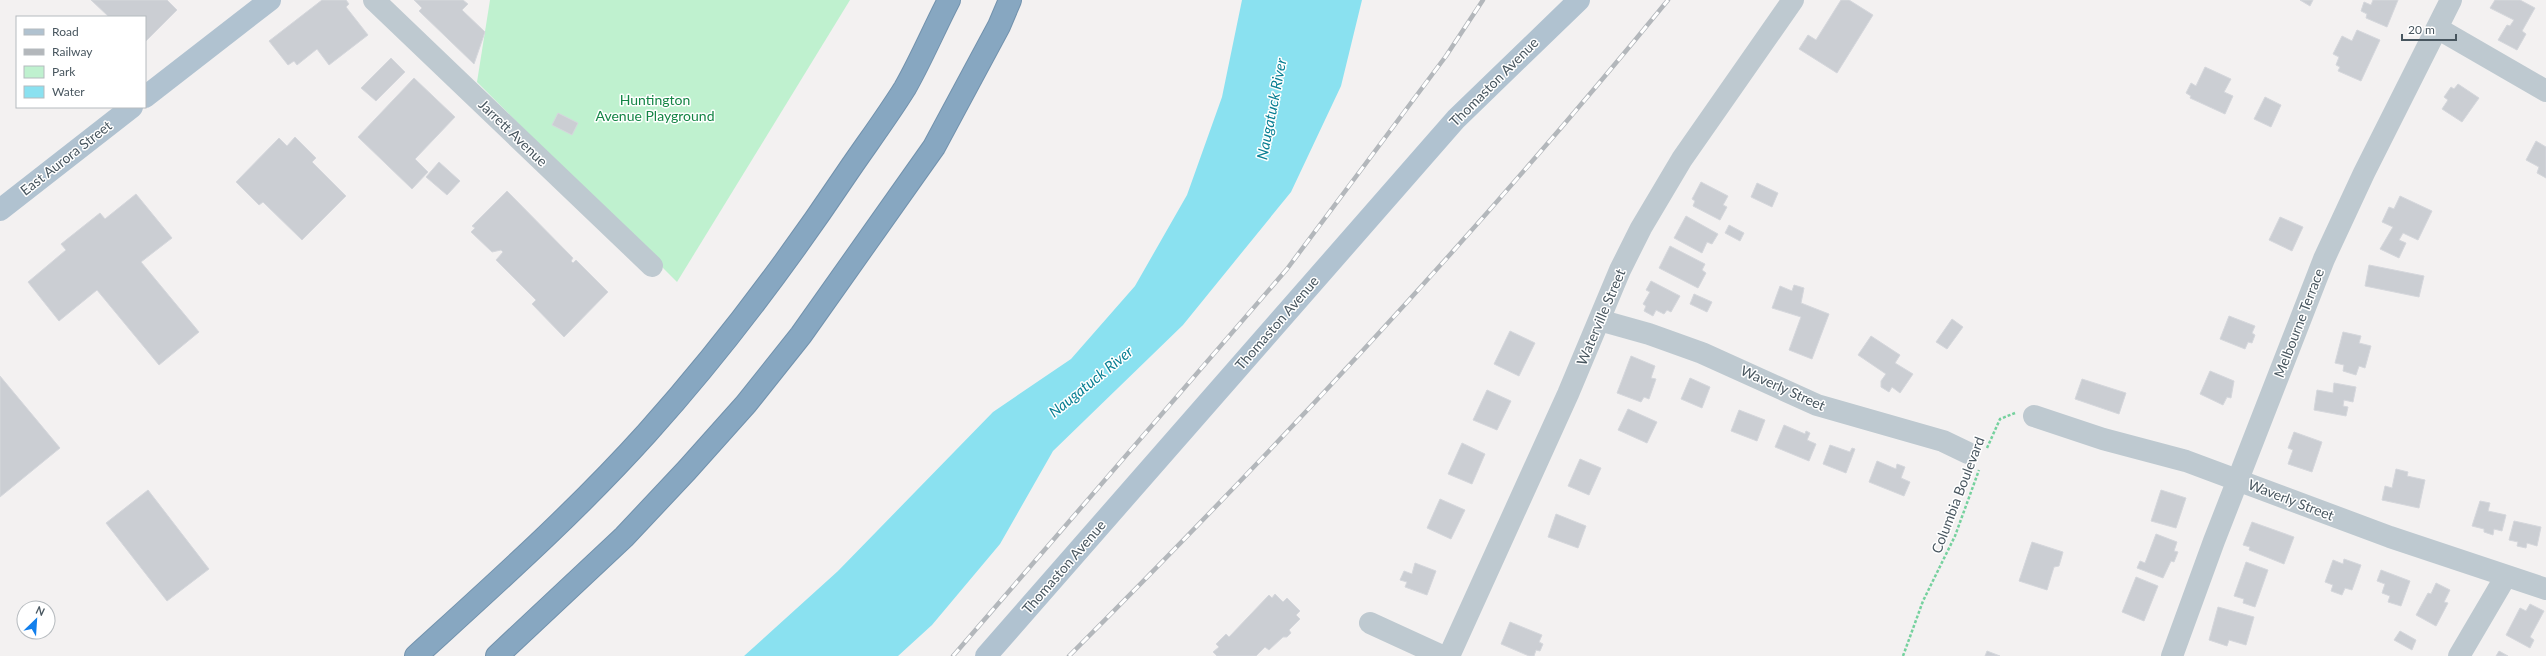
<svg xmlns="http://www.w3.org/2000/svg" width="2546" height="656" font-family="Lato,sans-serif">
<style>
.green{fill:#bff1cf}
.water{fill:#8ae1f0}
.building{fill:#cbced3;stroke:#d5d7dc}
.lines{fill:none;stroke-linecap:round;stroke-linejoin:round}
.highway-casing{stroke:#7292ad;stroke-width:24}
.path{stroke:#75d19e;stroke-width:2.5;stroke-dasharray:3 2;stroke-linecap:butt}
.minor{stroke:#bec9d0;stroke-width:22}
.major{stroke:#b0c2d0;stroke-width:22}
.highway{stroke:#87a7c1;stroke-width:22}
.rail-casing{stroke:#b3b7bb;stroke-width:4.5}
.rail{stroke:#fff;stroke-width:3;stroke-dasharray:9;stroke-linecap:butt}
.labels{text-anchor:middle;stroke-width:3;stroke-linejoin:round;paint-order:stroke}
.street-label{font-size:14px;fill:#48565f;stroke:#fff}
.park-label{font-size:14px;fill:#148545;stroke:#fff}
.water-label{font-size:15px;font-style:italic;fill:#097f93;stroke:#fff}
</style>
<rect width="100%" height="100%" fill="#f3f1f1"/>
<!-- green -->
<path class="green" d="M490,0H850L677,282L477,82Z"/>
<!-- water -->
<path class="water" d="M1242,0H1362L1341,86L1291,192L1183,325L1053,451L1000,544L932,625L898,656H744L838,571L993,412L1071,359L1135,286L1187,195L1222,97Z"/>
<!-- building -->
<path class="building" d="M91,0H167L177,10L145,42V17H109Z
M322,0H346L349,4L346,7L368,35L329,65L317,49L297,65L294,61L288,65L269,41Z
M414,0H463L468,4L462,10L485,32L474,64L419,11L422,8Z
M1841,0H1849L1873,15L1837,73L1799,49L1808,35L1816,40Z
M2300,0H2313L2310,6Z
M2373,0H2398L2387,27L2366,18L2367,14L2361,11L2364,2L2371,5Z
M2495,0H2520L2535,8L2522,31L2526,34L2517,50L2498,40L2507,25L2510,26L2514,20L2490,8Z
M2357,30L2380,40L2361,81L2338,71L2340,67L2336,65L2339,57L2333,54L2342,36L2352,41Z
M391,58L405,72L376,101L361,88Z
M2205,67L2231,79L2224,92L2233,96L2225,114L2190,98L2191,96L2186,93L2191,83L2196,86Z
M414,78L455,117L415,159L428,172L412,189L358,137Z
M2458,84L2479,98L2462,122L2442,109L2448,100L2444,97L2451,87L2454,89Z
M2265,97L2281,105L2271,127L2254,119Z
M558,113L578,123L572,135L552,125Z
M295,137L316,158L312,162L346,196L302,240L263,202L259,205L236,182L279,138L287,146Z
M2536,141L2546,147V178L2537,173L2539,167L2526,160Z
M439,162L460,181L447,195L426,177Z
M1701,182L1728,196L1723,205L1727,207L1720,220L1693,206L1695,201L1692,199Z
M1757,183L1778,193L1772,207L1751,197Z
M507,191L573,258L571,261L573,263L576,260L608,292L564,337L532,304L536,300L496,260L503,252L501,250L492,252L471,232L475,228L472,226Z
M136,194L172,238L141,262L199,332L159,365L97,290L59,321L28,282L66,250L61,244L100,213L105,219Z
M2400,196L2432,211L2418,240L2403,233L2399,240L2406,243L2399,258L2380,249L2393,227L2382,222L2389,207L2394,209Z
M1686,216L1718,234L1712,244L1707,242L1702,253L1674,238Z
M2280,217L2303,227L2292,251L2269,240Z
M1729,225L1744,233L1740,241L1725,233Z
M1670,246L1705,264L1702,270L1706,273L1698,288L1659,268Z
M2369,265L2424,276L2419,297L2365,286Z
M1651,281L1680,296L1671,312L1667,310L1664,314L1656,310L1653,316L1644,311L1646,306L1643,304L1650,292L1646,290Z
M1794,285L1804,288L1801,303L1829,314L1812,359L1789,350L1801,317L1772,308L1780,286L1792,291Z
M1694,294L1712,302L1707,312L1690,304Z
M2229,316L2255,326L2252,333L2255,335L2252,343L2248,342L2245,349L2220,339Z
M1952,319L1963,327L1947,349L1936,342Z
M1510,331L1535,343L1519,376L1494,364Z
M2343,332L2361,336L2359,343L2371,346L2365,368L2359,366L2356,375L2343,371L2344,365L2335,363Z
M1871,336L1900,355L1895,363L1913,374L1900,393L1892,387L1889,392L1881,387V381L1886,374L1858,355Z
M1631,356L1655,366L1651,378L1656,379L1649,399L1644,397L1641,402L1617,393Z
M2210,371L2234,381L2231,398L2227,397L2223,405L2200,394Z
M0,376L60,448L0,497Z
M1690,378L1710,387L1702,408L1681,399Z
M2082,379L2126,393L2119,414L2075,399Z
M2334,383L2356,387L2353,402L2344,400L2343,406L2348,407L2346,416L2314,410L2317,390L2333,393Z
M1487,390L1511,401L1497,430L1473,420Z
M1628,409L1657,422L1647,443L1618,430Z
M1739,410L1765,420L1757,441L1731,431Z
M1784,425L1805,434L1806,431L1810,433L1807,440L1816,444L1809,461L1775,447Z
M2294,432L2322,442L2312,472L2288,464L2293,450L2288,448Z
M1462,443L1485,454L1472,484L1448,474Z
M1830,445L1850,452L1852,448L1855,449L1846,473L1823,464Z
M1580,459L1601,468L1589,495L1568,486Z
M1877,461L1896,469L1897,464L1905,467L1901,478L1910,482L1904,496L1869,482Z
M2396,469L2408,472L2407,476L2425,480L2419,508L2382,500L2385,486L2392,488Z
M148,490L209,569L167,601L106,523Z
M2161,490L2186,498L2176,528L2151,521Z
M1440,499L1465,510L1451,539L1427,528Z
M2480,501L2490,503L2488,511L2506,515L2502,531L2494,529L2493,535L2484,532V529L2472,526Z
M1556,514L1586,526L1578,548L1548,537Z
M2514,521L2541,527L2537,546L2527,543L2526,548L2517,546L2518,542L2509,540Z
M2252,522L2294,537L2284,564L2249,550L2250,547L2243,545Z
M2156,534L2177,542L2174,551L2178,552L2174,562L2171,561L2163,578L2137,568L2140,561L2145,563Z
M2032,542L2063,552L2059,566L2054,567L2047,590L2019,581Z
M2344,559L2361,565L2352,590L2345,588L2342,595L2331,591L2333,585L2325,582L2333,560L2343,564Z
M2246,562L2268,570L2255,607L2243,603L2244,599L2234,596Z
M1415,563L1436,571L1427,595L1405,587L1407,582L1400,580L1404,571L1412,574Z
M2381,570L2410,581L2401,606L2388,602L2390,596L2382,593L2385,584L2377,581Z
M2136,577L2158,586L2144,621L2122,612Z
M2436,583L2450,590L2444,602L2448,603L2436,626L2416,615L2428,593L2431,594Z
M1275,594L1283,602L1287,598L1300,611L1296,615L1300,619L1289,630L1291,633L1287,637H1283L1269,650L1265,647L1256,656H1217L1213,652L1219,647L1216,644L1226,634L1229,637L1269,595L1272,598Z
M2530,604L2544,611L2530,637L2534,640L2530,648L2506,635L2520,608L2526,611Z
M2218,607L2254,617L2246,645L2229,640L2227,646L2209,640Z
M1510,622L1542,635L1539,642L1543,644L1540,651L1536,650L1534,656H1529L1501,644Z
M2400,631L2416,640L2412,650L2394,640Z
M1987,651L2000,656H1985Z
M2499,651L2508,656H2496Z"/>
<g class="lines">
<defs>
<path id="highway" d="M416,656C495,584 575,513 647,433C720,352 786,264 847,173C866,145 887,117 905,88C921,60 934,29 949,0
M497,656L624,537L687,470L746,404L801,335L934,147L999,26L1010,0"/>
</defs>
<!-- highway casing -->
<use href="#highway" class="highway-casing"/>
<!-- path -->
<path class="path" d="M1987,448L2000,419L2015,413
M1903,656L1923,601L1955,536L1979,470"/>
<!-- minor -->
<path class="minor" d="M374,0L652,266
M2437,28L2546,91
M1599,320L1649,334L1702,353L1817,405L1943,441L1968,453
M2034,416L2103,439L2186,461L2390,537L2546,589
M1370,623L1442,656
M1449,656L1568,394L1620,270L1641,228L1682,159L1793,0
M2172,656L2214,541L2324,259L2364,173L2451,0
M2459,656L2506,576"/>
<!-- major -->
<path class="major" d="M145,97L270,0
M0,210L132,107
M986,656L1456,119L1579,0"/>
<!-- highway -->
<use href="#highway" class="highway"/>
<defs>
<path id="rail" d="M953,656L1287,269L1446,56L1483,0
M1069,656C1278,447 1481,229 1668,0"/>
</defs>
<!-- rail casing -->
<use href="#rail" class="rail-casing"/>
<!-- rail -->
<use href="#rail" class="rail"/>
</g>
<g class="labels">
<!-- street labels -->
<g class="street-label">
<text transform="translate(1494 82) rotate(-45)" y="5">Thomaston Avenue</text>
<text transform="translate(513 133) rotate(44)" y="5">Jarrett Avenue</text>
<text transform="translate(66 158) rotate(-38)" y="5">East Aurora Street</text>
<text transform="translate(1601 317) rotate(-67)" y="5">Waterville Street</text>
<text transform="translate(1277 323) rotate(-49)" y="5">Thomaston Avenue</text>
<text transform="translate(2299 323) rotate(-69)" y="5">Melbourne Terrace</text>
<text transform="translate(1783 388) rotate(24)" y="5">Waverly Street</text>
<text transform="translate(1958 495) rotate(-69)" y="5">Columbia Boulevard</text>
<text transform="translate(2291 500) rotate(21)" y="5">Waverly Street</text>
<text transform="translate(1064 567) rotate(-49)" y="5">Thomaston Avenue</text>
</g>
<!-- park labels -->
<g class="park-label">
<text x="655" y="105">Huntington<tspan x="655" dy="16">Avenue Playground</tspan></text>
</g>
<!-- water labels -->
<g class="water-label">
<text transform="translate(1272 109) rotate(-79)" y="5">Naugatuck River</text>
<text transform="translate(1091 382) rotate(-39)" y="5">Naugatuck River</text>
</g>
</g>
<!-- legend -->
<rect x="16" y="16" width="130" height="92" fill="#ffffff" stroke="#b6bbbf"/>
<rect x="24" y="29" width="20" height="6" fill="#b0c2d0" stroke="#b6bbbf"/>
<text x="52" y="36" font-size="12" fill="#48565f">Road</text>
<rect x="24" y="49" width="20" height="6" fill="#b3b7bb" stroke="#b6bbbf"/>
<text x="52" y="56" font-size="12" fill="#48565f">Railway</text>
<rect x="24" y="66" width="20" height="12" fill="#bff1cf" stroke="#b6bbbf"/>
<text x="52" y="76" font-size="12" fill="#48565f">Park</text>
<rect x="24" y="86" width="20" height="12" fill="#8ae1f0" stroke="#b6bbbf"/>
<text x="52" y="96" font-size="12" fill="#48565f">Water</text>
<!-- north arrow -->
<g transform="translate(36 620) rotate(25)"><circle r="19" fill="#ffffff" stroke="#b6bbbf"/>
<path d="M0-3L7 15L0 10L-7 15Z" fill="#127fec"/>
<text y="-6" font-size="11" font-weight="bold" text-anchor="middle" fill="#48565f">N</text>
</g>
<!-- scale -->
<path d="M2402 34v6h54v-6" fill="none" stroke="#48565f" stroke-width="2"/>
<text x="2408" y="34" font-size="12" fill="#48565f" stroke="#ffffff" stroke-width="3" paint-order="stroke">20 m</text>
</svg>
